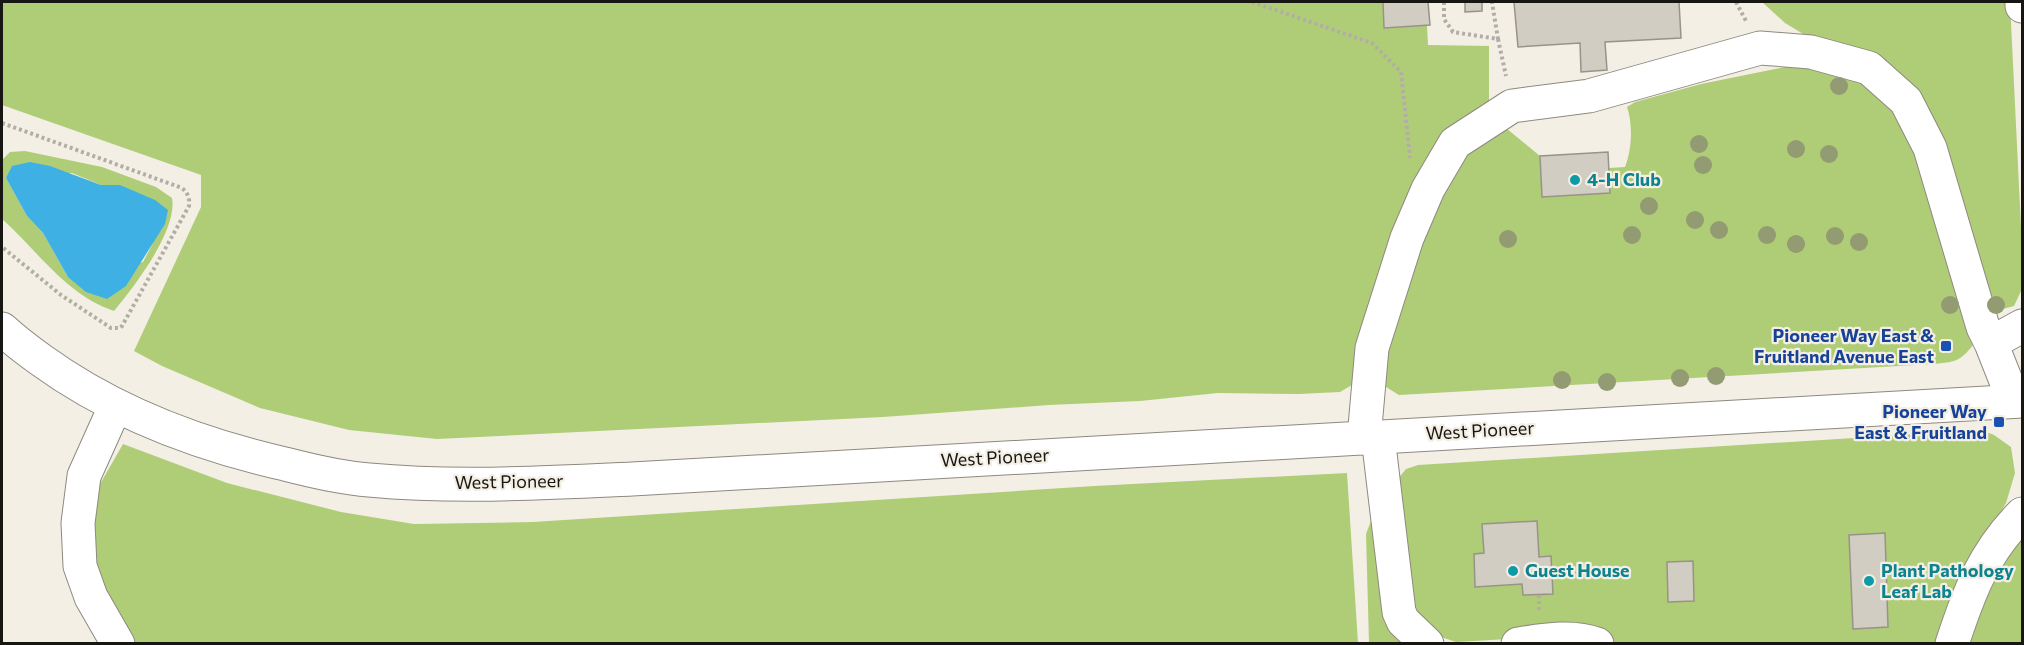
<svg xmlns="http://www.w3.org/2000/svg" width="2024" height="645" font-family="Commissioner,sans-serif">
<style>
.green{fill:#afcd77;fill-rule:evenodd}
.water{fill:#3eb0e3}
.building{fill:#d2cdc3;stroke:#989389;stroke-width:1.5}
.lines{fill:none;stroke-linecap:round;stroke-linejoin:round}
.minor-casing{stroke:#8e897f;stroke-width:35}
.major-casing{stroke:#8e897f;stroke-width:35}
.path{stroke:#b2aea5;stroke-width:4;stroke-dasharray:3 3;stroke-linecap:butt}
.minor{stroke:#fff;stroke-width:33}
.major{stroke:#fff;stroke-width:33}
.tree{fill:#939b72}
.culture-dot{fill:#0f9aa8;stroke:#f4efe5;stroke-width:2}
.transit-dot{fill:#1a4fb4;stroke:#f4efe5;stroke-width:2}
.labels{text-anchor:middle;stroke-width:4.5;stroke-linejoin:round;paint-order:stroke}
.culture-label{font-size:18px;font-weight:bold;fill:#0d838f;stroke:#f4efe5;text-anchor:start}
.transit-label{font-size:18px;font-weight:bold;fill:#164399;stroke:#f4efe5;text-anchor:end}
.street-label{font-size:18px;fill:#181612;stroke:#f4efe5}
</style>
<rect width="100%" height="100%" fill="#f4efe5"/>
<!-- green -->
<path class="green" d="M2,2H1383L1385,28L1427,25L1428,45L1489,46V109L1470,124L1361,371L1352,385L1340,392L1299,394L1218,393L1140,401L1049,405L883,417L437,439L349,430L260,408L162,366L134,351L201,207V175L2,105Z
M1762,2H2010L2022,248V289L2014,306L1999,310L1986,307L1927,109L1785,23Z
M1790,66L1828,71L1867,83L1884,94L1913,139L1969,323L1973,345C1960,362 1954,362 1933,364L1399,395L1386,387L1380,371L1441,179L1501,124L1540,156L1542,197L1610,193L1609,168L1625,167C1632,150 1633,124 1627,107L1635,102L1701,84Z
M25,151L102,167L156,187L172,198C178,230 134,287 114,311C66,295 38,251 2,219V160L10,152ZM72,173L101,185L153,243L143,262L68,277L43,233L27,216L6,178Z
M1982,430L1994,435L2011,447L2015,473L2006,503L1965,573L1942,644H1608L1564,636L1456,642L1438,636L1417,621L1396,481L1406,469L1418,465ZM1537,521L1539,557H1551L1553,594L1523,595L1522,584L1476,587L1474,554L1484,553L1483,524ZM1693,561L1694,601L1669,602L1667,562Z
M123,444L227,483L341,512L414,524L533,522L1094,486L1347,473L1358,643H126L105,607L89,537L100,484Z
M1375,510L1411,643H1369L1366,534Z
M2022,532V643L1967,644L1987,584Z"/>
<!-- water -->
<path class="water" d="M30,162L50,166L101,185H120L155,200L168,210L165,224L126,286L107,299L86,292L68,277L43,233L27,216L6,178L12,166Z"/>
<!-- building -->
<path class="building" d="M1383,2H1428L1430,25L1384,28Z
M1465,2H1482V11L1465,12Z
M1514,2H1679L1681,38L1605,42L1607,70L1581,72L1580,43L1518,47Z
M1608,152L1610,193L1542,197L1540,156Z
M1537,521L1539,557L1551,556L1553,594L1523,595L1522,584L1475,587L1474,554L1484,553L1482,524Z
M1885,533L1888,627L1853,629L1849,535Z
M1693,561L1694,601L1668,602L1667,562Z"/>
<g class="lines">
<defs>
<path id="minor" d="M2022,2V6
M1991,343L2014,401
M115,407L84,476L78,523L80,566L91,597L118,644
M1378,437L1399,612L1403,621L1427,644
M1364,438L1372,348L1407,238L1428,189L1455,143L1512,106L1589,96L1760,48L1811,52L1869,68L1906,101L1930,148L1983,327L1991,343L2022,326
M1518,644C1544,640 1571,635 1597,644
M1952,644C1969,592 1983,554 2022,514"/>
<path id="major" d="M2,329C14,340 27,350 41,360C114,413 197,444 285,464C312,471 341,478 369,480C456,488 545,483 632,479L2022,401"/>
</defs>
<!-- minor casing -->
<use href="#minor" class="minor-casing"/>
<!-- major casing -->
<use href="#major" class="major-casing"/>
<!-- path -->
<path class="path" d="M1252,2L1372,43L1401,72L1410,158
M1444,2V19L1453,32L1498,39L1492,2
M1736,2L1746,21
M1498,39L1506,76
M2,123L182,188C188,193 190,199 189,206L122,326L120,328H111L61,295L2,247
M1539,595V612"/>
<!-- minor -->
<use href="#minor" class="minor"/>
<!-- major -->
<use href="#major" class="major"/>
</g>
<!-- trees -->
<g class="tree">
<circle cx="1839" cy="86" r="9"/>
<circle cx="1699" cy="144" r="9"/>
<circle cx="1796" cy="149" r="9"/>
<circle cx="1829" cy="154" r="9"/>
<circle cx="1703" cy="165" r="9"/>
<circle cx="1649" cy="206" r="9"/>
<circle cx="1695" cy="220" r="9"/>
<circle cx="1719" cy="230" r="9"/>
<circle cx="1632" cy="235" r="9"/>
<circle cx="1767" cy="235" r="9"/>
<circle cx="1835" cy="236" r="9"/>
<circle cx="1508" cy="239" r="9"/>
<circle cx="1859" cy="242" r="9"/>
<circle cx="1796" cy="244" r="9"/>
<circle cx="1950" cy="305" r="9"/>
<circle cx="1996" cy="305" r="9"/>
<circle cx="1716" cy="376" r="9"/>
<circle cx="1680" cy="378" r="9"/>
<circle cx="1562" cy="380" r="9"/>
<circle cx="1607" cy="382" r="9"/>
</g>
<!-- markers -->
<g class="culture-dot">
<circle cx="1575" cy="180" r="6"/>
<circle cx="1513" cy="571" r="6"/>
<circle cx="1869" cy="581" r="6"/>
</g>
<g class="transit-dot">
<rect x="1940" y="340" width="12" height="12" rx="3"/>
<rect x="1993" y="416" width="12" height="12" rx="3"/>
</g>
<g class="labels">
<!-- culture labels -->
<g class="culture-label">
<text x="1587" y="186">4-H Club</text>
<text x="1525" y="577">Guest House</text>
<text x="1881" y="577">Plant Pathology<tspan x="1881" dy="21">Leaf Lab</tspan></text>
</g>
<!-- transit labels -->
<g class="transit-label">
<text x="1934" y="342">Pioneer Way East &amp;<tspan x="1934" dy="21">Fruitland Avenue East</tspan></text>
<text x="1987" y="418">Pioneer Way<tspan x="1987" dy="21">East &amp; Fruitland</tspan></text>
</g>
<!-- street labels -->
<g class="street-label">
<text transform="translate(1480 431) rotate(-3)" y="6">West Pioneer</text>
<text transform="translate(995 458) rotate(-3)" y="6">West Pioneer</text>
<text transform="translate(509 482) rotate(-1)" y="6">West Pioneer</text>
</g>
</g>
<!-- border -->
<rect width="2024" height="645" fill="none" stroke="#181612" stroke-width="6"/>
</svg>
